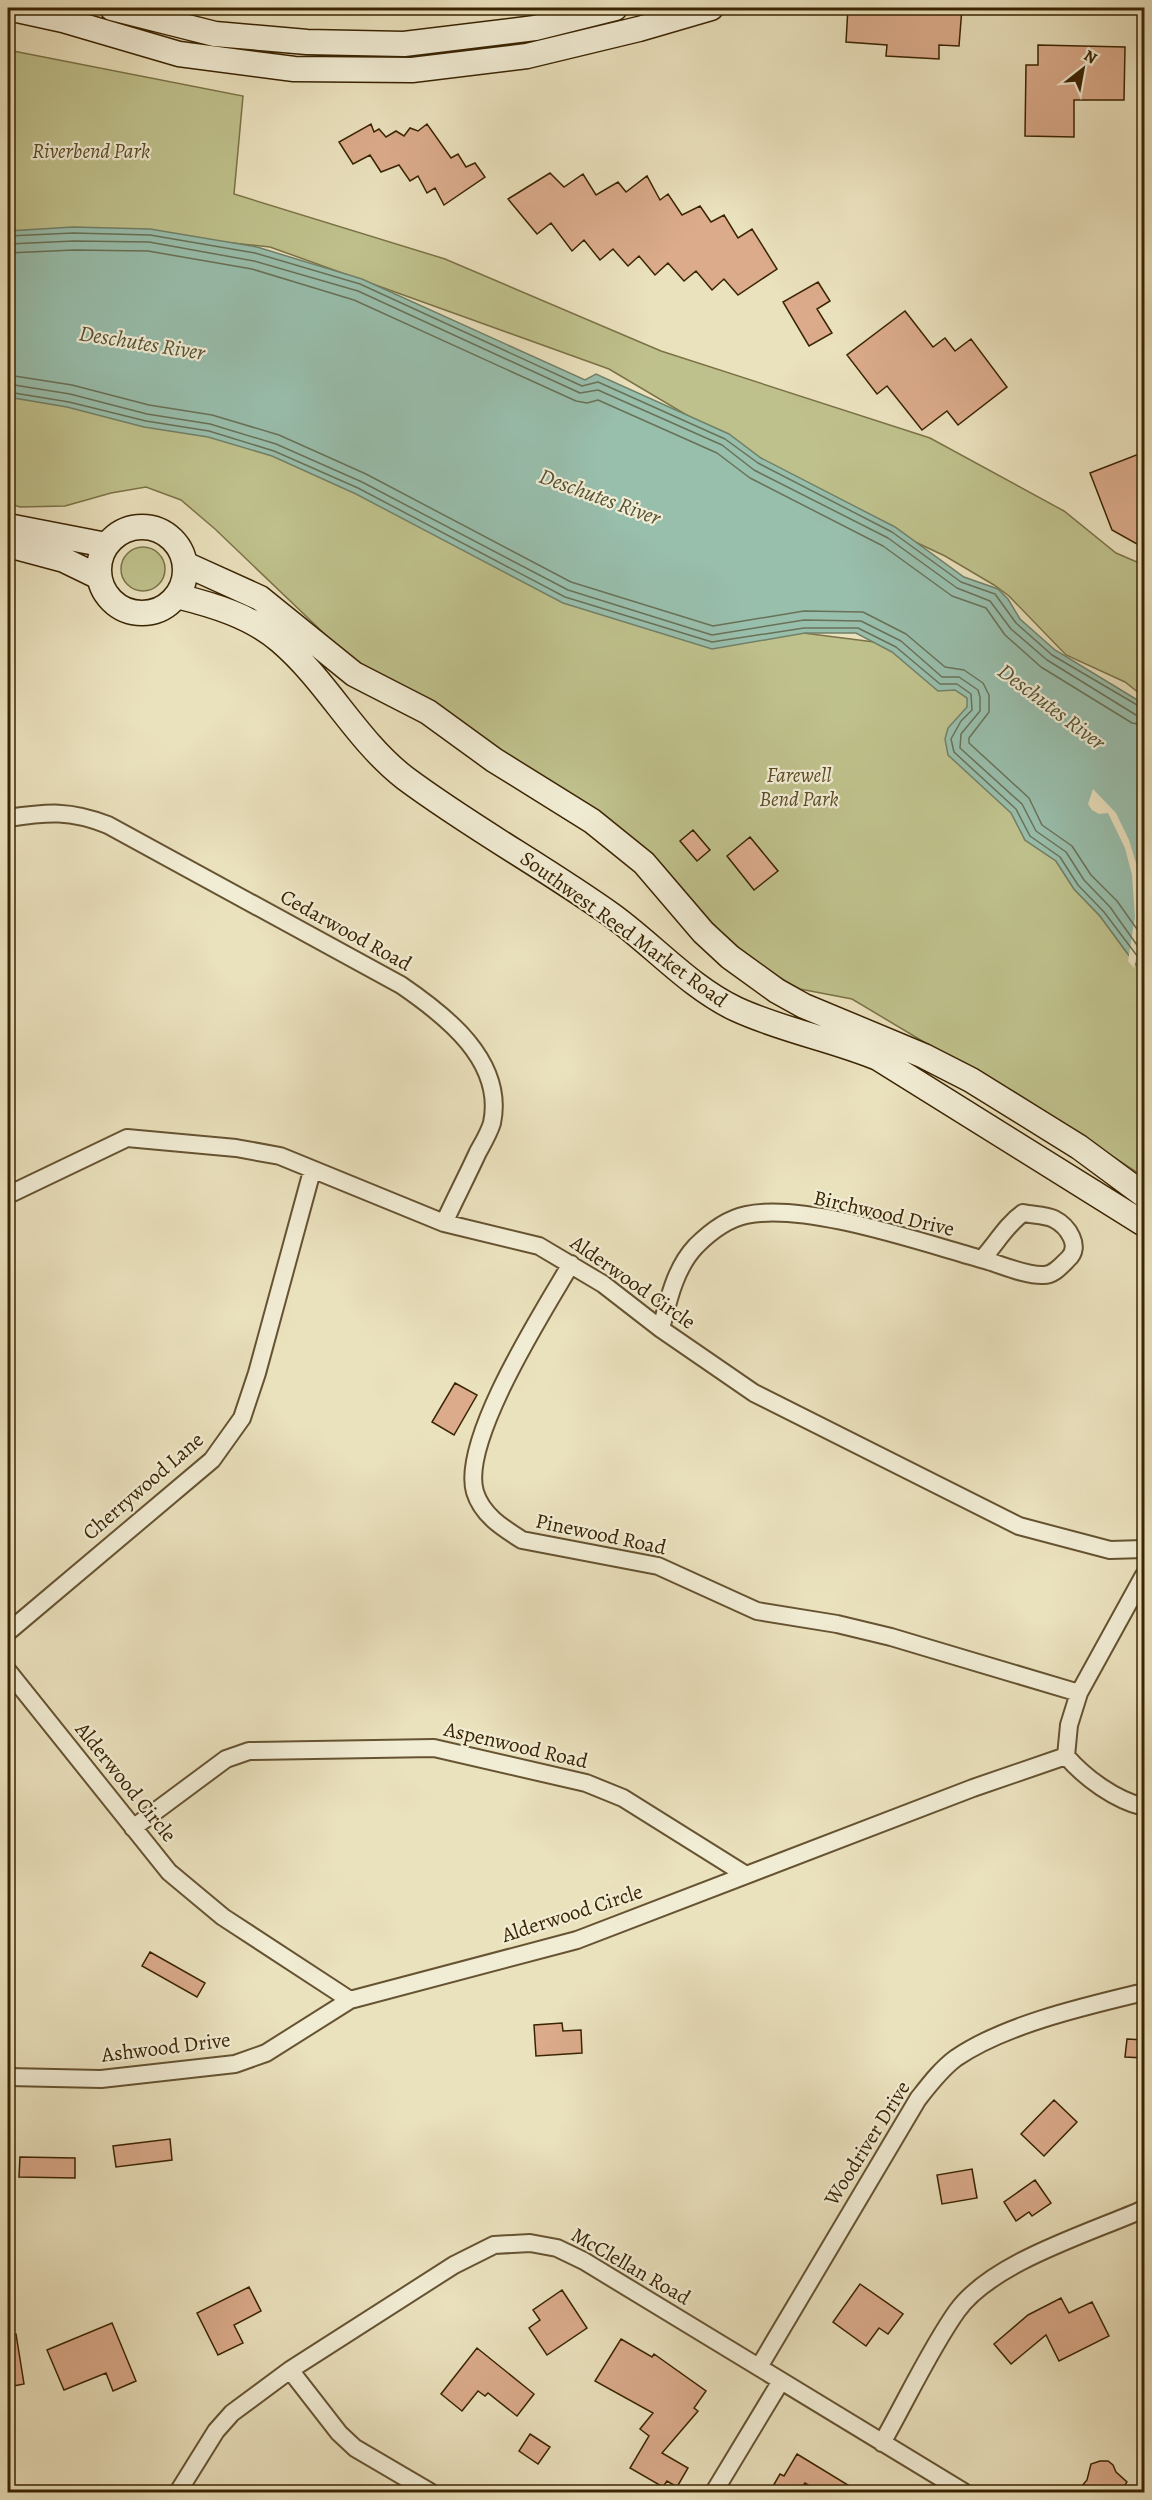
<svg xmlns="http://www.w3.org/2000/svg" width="1152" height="2500" font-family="Alegreya,serif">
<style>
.green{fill:#bfc18c;stroke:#7c7247;stroke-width:1.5}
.water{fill:#98beac;stroke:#728068;stroke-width:1.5}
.pier{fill:#eae1bd}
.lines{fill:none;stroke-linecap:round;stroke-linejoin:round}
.shore{stroke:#697157;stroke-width:1.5}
.building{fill:#dbab8b;stroke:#3a2402;stroke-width:1.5}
.minor-casing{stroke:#665331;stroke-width:20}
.secondary-casing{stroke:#3a2402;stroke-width:27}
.minor{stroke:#f1ecd4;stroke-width:16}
.secondary{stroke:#f1ecd4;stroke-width:24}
.labels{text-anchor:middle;stroke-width:4.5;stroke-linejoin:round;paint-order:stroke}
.park-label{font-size:21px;font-style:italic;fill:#5b4b24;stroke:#f1ecd4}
.street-label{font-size:21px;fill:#3a2402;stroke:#f1ecd4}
.water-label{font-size:22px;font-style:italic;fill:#565235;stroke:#f1ecd4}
</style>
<rect width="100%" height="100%" fill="#eae1bd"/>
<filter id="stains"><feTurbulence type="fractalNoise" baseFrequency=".00333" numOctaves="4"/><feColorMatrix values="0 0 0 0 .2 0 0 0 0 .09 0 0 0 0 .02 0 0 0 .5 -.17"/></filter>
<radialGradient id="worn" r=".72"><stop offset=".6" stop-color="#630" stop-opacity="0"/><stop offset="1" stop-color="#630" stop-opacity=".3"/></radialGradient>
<!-- green -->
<path class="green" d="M8,50L243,96L234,194L445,259L661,351L930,438L1064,511L1116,553L1144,565V697L1125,682L1066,655L1009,596L994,585L945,556L845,509L609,369L270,247L194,239L8,250Z
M8,377L161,408L741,625L890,644L967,698L1012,813L1025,840L1056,861L1074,889L1100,916L1127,953L1144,867V1177L1016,1093L934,1048L852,999L800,989L764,969L721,933L663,866L624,831L548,779L356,664L215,529L181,500L146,487L111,493L65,506L20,507L8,503Z
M121 569a22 22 0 1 1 44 0a22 22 0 1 1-44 0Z"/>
<!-- water -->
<path class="water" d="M73,227L150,229L257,247L362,279L585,380L596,374L729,434L761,458L895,527L964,577L998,589L1008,599L1020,619L1055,650L1144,704V972L1136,965L1100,916L1074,889L1056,861L1025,840L1011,813L948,755L945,739L948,728L967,707V698L955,690L938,691L892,652L856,633H805L712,649L563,603L356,494L272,456L208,437L144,427L67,407L8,397V231Z"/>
<!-- pier -->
<path class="pier" d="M1093,789L1116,813L1129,840L1140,876L1144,878L1140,941L1134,968L1128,961L1135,917L1132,875L1125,848L1108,813L1099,814L1092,810L1088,804Z"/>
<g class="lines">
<!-- shore -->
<path class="shore" d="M8,236L73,233L150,235L255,253L360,284L582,386L598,382L725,439L758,463L892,532L961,582L995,594L1016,623L1052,655L1144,709
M8,244L74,241L149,242L254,261L358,291L580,393L598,390L722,445L754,470L888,538L957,588L990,601L1011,629L1047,660L1136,715L1144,716
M8,253L74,250L148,251L252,269L354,300L576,401L587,403L598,400L717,453L750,478L883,546L952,596L986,608L1005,635L1041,667L1132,723L1144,725
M8,375L72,385L149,405L212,415L279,435L366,474L571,582L713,626L804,611L863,612L906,634L945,667L964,670L983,683L989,695V712L969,738V743L1029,798L1042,825L1072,846L1091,875L1117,901L1144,939
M8,384L70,394L147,414L210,424L276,444L362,482L568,590L712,635L804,620L861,621L901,641L942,677H959L978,690L980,697V711L961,734L960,748L1022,804L1036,831L1066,852L1084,880L1110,907L1144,955
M8,392L69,402L146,421L209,431L274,451L358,488L565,597L712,642L804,628H858L896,647L940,684H957L971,694L972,710L961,721L951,739L954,752L1016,809L1030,836L1060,857L1078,885L1104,912L1144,965"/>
</g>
<!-- building -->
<path class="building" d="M848,8H962L959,46L939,45V59L886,56L887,45L846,42Z
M1038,45L1125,47L1124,100H1074V137L1025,136L1026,65H1038Z
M371,124L374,132L379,129L386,137L396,131L404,136L410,128L418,131L427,124L451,158L458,154L466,167L475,163L485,177L444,205L435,188L427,193L418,176L410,181L399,165L381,172L370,155L353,164L339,142Z
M550,173L564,187L583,174L596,195L618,182L626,192L647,176L660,200L668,194L682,215L700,206L711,222L724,215L738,238L752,229L777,269L738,295L724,279L712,290L696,271L684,281L668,263L655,275L639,256L628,266L613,249L600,260L584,240L572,251L551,223L537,234L508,199Z
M818,282L830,301L817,309L832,333L809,346L783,302Z
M905,311L933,347L945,338L955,351L971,339L1007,387L958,425L947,411L922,430L887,386L877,394L847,355Z
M1144,452V548L1112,530L1090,473Z
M693,830L710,850L697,861L680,841Z
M750,837L778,871L754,890L727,856Z
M455,1383L477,1395L454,1435L432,1422Z
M150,1952L205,1983L197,1997L142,1966Z
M562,2023L563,2031L581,2030L582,2053L536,2056L534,2025Z
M1127,2039L1144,2040V2058L1125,2057Z
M1054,2100L1077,2122L1044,2156L1021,2134Z
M170,2139L172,2160L116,2167L113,2146Z
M20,2157L75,2158V2178L19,2177Z
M972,2169L977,2198L942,2204L937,2175Z
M1035,2180L1051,2203L1032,2216L1029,2212L1016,2221L1004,2202Z
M860,2284L903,2314L888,2334L879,2328L866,2346L833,2322Z
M249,2287L261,2311L234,2325L243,2343L218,2355L197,2313Z
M562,2290L587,2328L547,2355L529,2328L540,2320L533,2310Z
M1061,2298L1069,2313L1092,2302L1109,2336L1059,2361L1046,2335L1011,2364L994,2344L1028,2315Z
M112,2323L136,2381L113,2391L106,2373L64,2390L47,2350Z
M16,2334L24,2384L8,2387V2335Z
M621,2339L652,2357L654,2354L706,2391L694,2408L698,2411L662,2453L688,2468L677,2487L667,2481L663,2487L630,2468L649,2436L640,2429L653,2413L595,2381Z
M477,2348L534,2394L517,2416L488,2393L485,2396L478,2391L462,2411L441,2394Z
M530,2434L550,2447L538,2464L519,2451Z
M797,2454L861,2493H821L805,2483L802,2487L813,2493H769L780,2474L784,2476Z
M1100,2461H1108L1113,2465L1116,2472L1127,2482L1120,2493H1076L1087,2480L1091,2464Z"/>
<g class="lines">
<defs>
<path id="minor" d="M8,818C48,812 70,810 108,825L401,985C445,1015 505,1061 492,1123C489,1133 483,1143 478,1152C467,1176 455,1199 444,1223
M8,1195L127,1138L236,1148L280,1156L444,1223L539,1246L603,1284L661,1329L754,1393L1019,1526L1110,1550L1144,1549
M571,1264C544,1310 460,1441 475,1492C482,1515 503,1528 522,1540L658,1566L757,1611L837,1624L891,1637L1079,1693
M661,1329C668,1301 675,1268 696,1246C709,1233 727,1219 746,1215C807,1202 923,1243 985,1260C1002,1265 1024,1275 1042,1275C1053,1276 1061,1266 1068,1259C1082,1247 1068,1226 1054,1219C1046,1215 1032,1215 1023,1213C1006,1225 996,1244 982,1259
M8,1632L212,1460L242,1418L257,1373L312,1171
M8,1671L169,1872L223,1917L350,2000L577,1940L973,1788L1066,1756L1069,1725L1079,1693L1144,1575
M1066,1756C1085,1778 1115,1800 1144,1807
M133,1828L226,1759L249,1751L434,1748L586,1783L623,1798L746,1875
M8,2077L101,2079L235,2064L266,2053L350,2000
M759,2367L918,2099C929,2085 941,2069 956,2058C1006,2024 1086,2006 1144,1992
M290,2370L339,2433L355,2448L430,2492
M882,2443C906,2401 930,2349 957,2311C992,2262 1090,2233 1144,2209
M178,2492L216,2431L232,2413L290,2370L454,2265L494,2245L530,2243L557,2248L584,2261L964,2492
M714,2492L781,2381"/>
<path id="secondary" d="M8,8L63,20L179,54L294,69L412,70L527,56L639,29L711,8
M112,8L215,34L307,42L404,44L535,28L615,8
M8,526L106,545
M99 570a43 43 0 1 1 86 0a43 43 0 1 1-86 0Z
M8,545L64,560L99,577
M185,564L260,598L354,674L428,712L494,760L592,821L644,863L703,932L730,957L777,991L804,1006L924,1056L971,1080L1079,1147L1144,1195
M177,596C213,605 251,616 280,641C327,681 356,740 405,778C472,828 546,868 613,916C654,946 691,988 736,1009C781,1030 832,1039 878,1058L1144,1224"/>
</defs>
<!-- minor casing -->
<use href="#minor" class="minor-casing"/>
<!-- secondary casing -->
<use href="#secondary" class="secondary-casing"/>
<!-- minor -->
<use href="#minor" class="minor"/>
<!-- secondary -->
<use href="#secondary" class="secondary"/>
</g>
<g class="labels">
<!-- park labels -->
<g class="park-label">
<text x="91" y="158">Riverbend Park</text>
<text x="799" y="782">Farewell<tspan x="799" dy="24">Bend Park</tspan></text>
</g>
<!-- street labels -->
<g class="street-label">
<text transform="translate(624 929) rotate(36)" y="7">Southwest Reed Market Road</text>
<text transform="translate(346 930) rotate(29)" y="7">Cedarwood Road</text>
<text transform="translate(884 1213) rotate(13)" y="7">Birchwood Drive</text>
<text transform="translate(633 1282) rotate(35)" y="7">Alderwood Circle</text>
<text transform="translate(143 1486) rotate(-41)" y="7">Cherrywood Lane</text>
<text transform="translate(601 1534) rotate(12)" y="7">Pinewood Road</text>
<text transform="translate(516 1745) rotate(13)" y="7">Aspenwood Road</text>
<text transform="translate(126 1782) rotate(51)" y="7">Alderwood Circle</text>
<text transform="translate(572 1913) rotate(-18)" y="7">Alderwood Circle</text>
<text transform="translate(166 2047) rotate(-7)" y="7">Ashwood Drive</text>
<text transform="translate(867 2143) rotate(-58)" y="7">Woodriver Drive</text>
<text transform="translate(631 2266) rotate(30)" y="7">McClellan Road</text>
</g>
<!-- water labels -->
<g class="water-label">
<text transform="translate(142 342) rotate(9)" y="8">Deschutes River</text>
<text transform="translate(600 496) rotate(20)" y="8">Deschutes River</text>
<text transform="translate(1052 706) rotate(37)" y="8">Deschutes River</text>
</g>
</g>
<!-- margin -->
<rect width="1152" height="2500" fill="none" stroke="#eae1bd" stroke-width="30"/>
<rect x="9" y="9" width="1134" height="2482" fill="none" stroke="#3a2402" stroke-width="3"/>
<rect x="15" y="15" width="1122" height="2470" fill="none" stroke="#3a2402" stroke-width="1.5"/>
<!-- north arrow -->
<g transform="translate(1083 69) rotate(31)" stroke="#f1ecd4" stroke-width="4.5" paint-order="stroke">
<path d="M0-4.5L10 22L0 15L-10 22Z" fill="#3a2402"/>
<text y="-9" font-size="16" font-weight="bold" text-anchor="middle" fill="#3a2402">N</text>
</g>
<rect width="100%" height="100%" filter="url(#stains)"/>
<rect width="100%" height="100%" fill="url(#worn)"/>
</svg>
